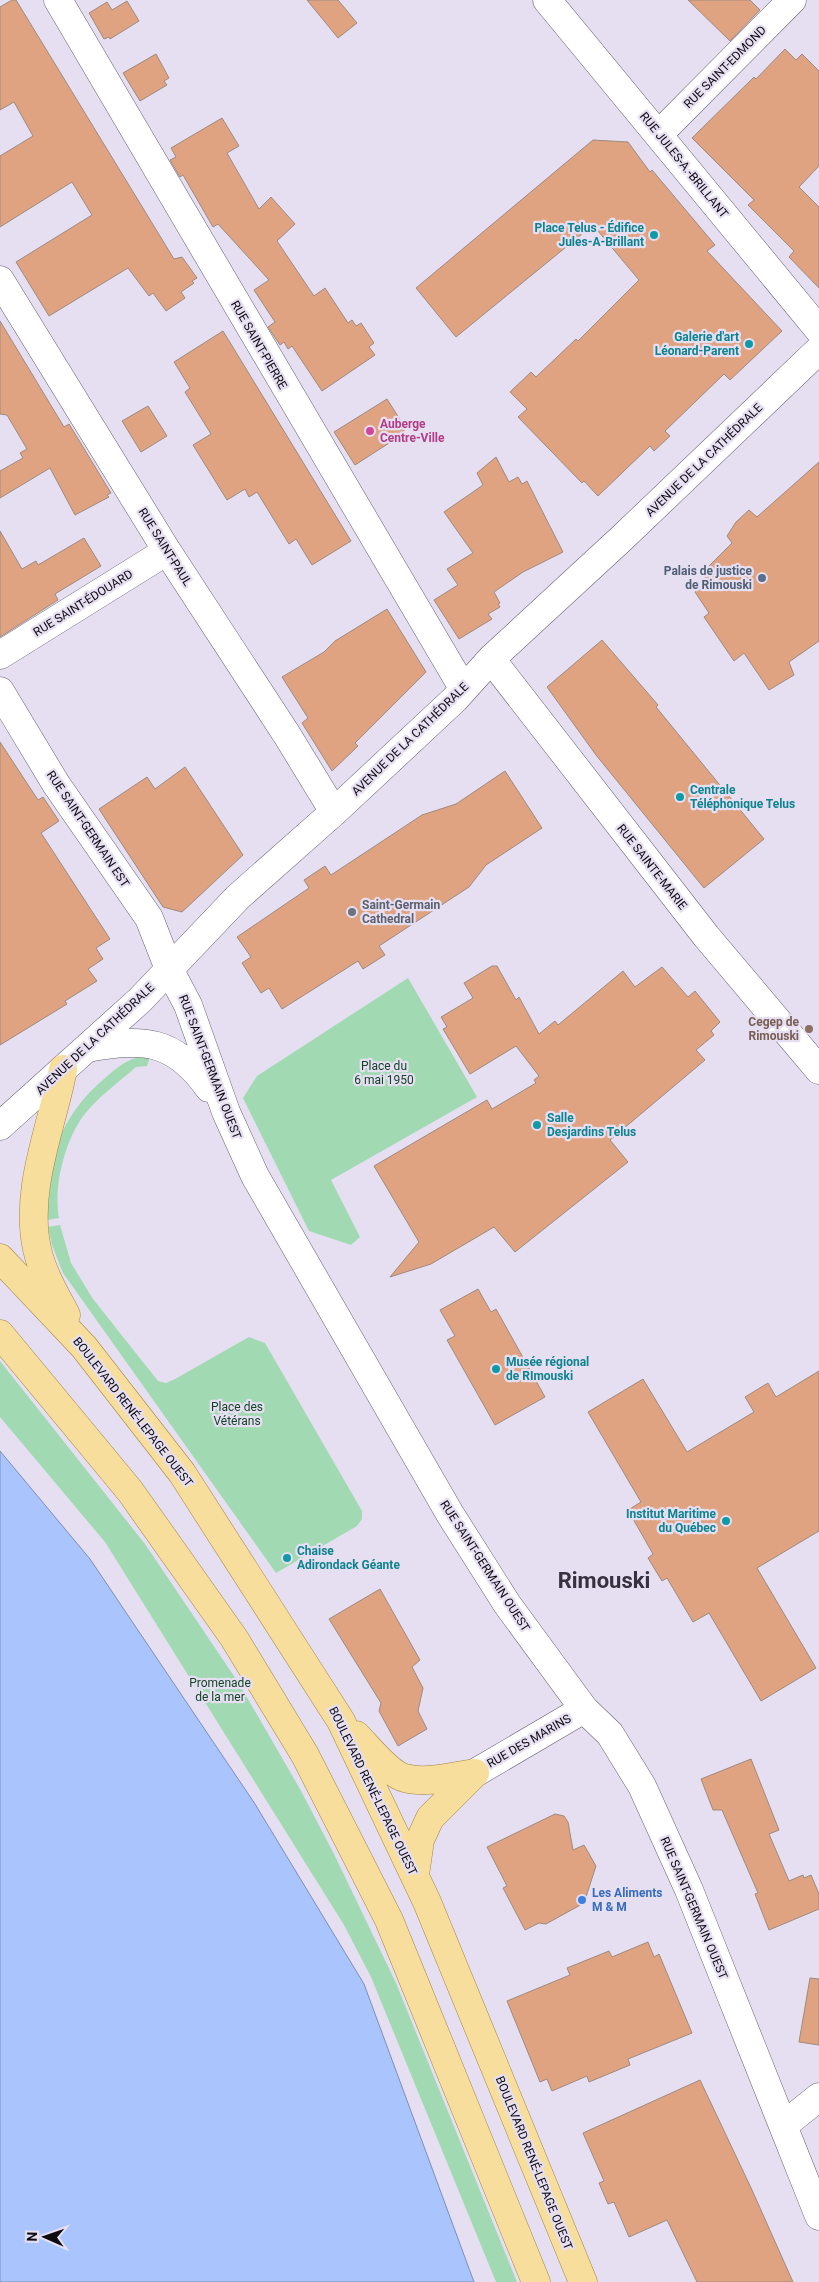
<svg xmlns="http://www.w3.org/2000/svg" width="819" height="2282" font-family="Roboto,sans-serif">
<style>
.green{fill:#a1dab2}
.water{fill:#aac5fe;stroke:#7b8db7}
.building{fill:#e0a381;stroke:#9d8a80}
.lines{fill:none;stroke-linecap:round;stroke-linejoin:round}
.minor-casing{stroke:#676171;stroke-width:29}
.major-casing{stroke:#a28641;stroke-width:29}
.minor{stroke:#fff;stroke-width:28}
.major{stroke:#f7de9d;stroke-width:28}
.culture-dot{fill:#0f9aa8;stroke:#e6dff2;stroke-width:2}
.hotel-dot{fill:#d1479c;stroke:#e6dff2;stroke-width:2}
.service-dot{fill:#5c6f8a;stroke:#e6dff2;stroke-width:2}
.worship-dot{fill:#6b7280;stroke:#e6dff2;stroke-width:2}
.education-dot{fill:#8d6e63;stroke:#e6dff2;stroke-width:2}
.shop-dot{fill:#3f7fe0;stroke:#e6dff2;stroke-width:2}
.labels{text-anchor:middle;stroke-width:4.5;stroke-linejoin:round;paint-order:stroke}
.street-label{font-size:12px;fill:#0d0a10;stroke:#e6dff2}
.culture-label{font-size:12px;font-weight:bold;fill:#0d838f;stroke:#e6dff2;text-anchor:start}
.hotel-label{font-size:12px;font-weight:bold;fill:#b23c85;stroke:#e6dff2;text-anchor:start}
.service-label{font-size:12px;font-weight:bold;fill:#4e5e75;stroke:#e6dff2;text-anchor:end}
.worship-label{font-size:12px;font-weight:bold;fill:#5b616d;stroke:#e6dff2;text-anchor:start}
.education-label{font-size:12px;font-weight:bold;fill:#785e54;stroke:#e6dff2;text-anchor:end}
.park-label{font-size:12px;fill:#144227;stroke:#e6dff2}
.shop-label{font-size:12px;font-weight:bold;fill:#366cbe;stroke:#e6dff2;text-anchor:start}
.town-label{font-size:22px;font-weight:bold;fill:#36303f;stroke:#e6dff2}
</style>
<rect width="100%" height="100%" fill="#e6dff2"/>
<!-- green -->
<path class="green" d="M408,978L477,1097L331,1180L360,1237L351,1245L309,1231L243,1098L257,1076Z
M143,1056L150,1057L147,1066L136,1067C119,1082 98,1097 84,1115C65,1140 53,1187 59,1218L47,1220C46,1162 59,1117 104,1079C116,1068 127,1059 143,1056Z
M60,1225L71,1263L93,1299L158,1381L166,1383L175,1379L249,1337L265,1343L362,1511V1519L357,1526L276,1573L63,1273L52,1245L48,1227Z
M0,1361L145,1544L238,1682L300,1789L334,1854L396,1983L517,2282H496L371,1977L344,1925L105,1542L0,1417Z"/>
<!-- water -->
<path class="water" d="M0,1451L90,1559L255,1804L364,1984L474,2282H0Z"/>
<!-- building -->
<path class="building" d="M12,0H16L174,259L182,257L197,278L192,281L194,283L181,292L185,298L166,311L153,293L149,296L128,268L49,316L16,262L92,215L72,182L0,227V156L33,136L14,102L0,110V7Z
M307,0H338L357,23L338,38Z
M688,0H750L760,10L730,41Z
M127,1L139,21L110,39L109,37L104,39L89,13L107,2L112,10Z
M785,49L796,60L802,54L819,71V166L799,187L819,207V288L789,257L794,251L748,205L754,200L692,138L754,77L756,79Z
M156,54L169,78L164,81L167,85L140,101L123,73Z
M222,118L239,146L227,153L259,209L271,197L295,224L277,241L314,296L325,288L348,323L352,320L356,326L361,323L374,343L369,347L375,355L322,391L292,346L288,349L284,342L280,345L268,327L275,322L254,290L269,280L218,224L213,227L183,175L180,177L170,160L176,157L171,148Z
M593,140L628,142L650,172L652,170L715,245L707,251L782,331L730,380L724,374L665,431L670,436L654,451L650,446L598,496L584,481L582,483L518,417L527,409L510,392L531,372L536,377L576,339L578,341L639,280L593,225L456,337L416,288Z
M0,321L64,427L69,424L111,493L107,495L109,497L75,515L50,468L0,498V471L23,458L20,453L27,449L7,415L0,414Z
M223,331L351,541L312,565L296,539L289,544L257,492L249,497L245,489L227,500L193,445L211,434L185,392L190,388L174,362Z
M387,399L406,429L399,434L400,436L355,465L334,432Z
M148,406L167,436L141,452L122,421Z
M496,457L509,482L518,477L522,484L527,481L563,552L523,572L494,592L500,603L498,604L500,607L488,614L492,619L459,639L434,600L458,585L447,569L473,553L444,512L483,485L477,473Z
M819,462V641L789,662L794,675L769,690L744,653L734,661L704,617L709,613L695,592L698,589L696,586L713,570L709,566L732,543L727,536L736,522L749,510L757,517Z
M0,531L22,569L36,561L38,565L84,538L101,566L55,594L58,600L0,637Z
M387,609L426,672L355,743L358,746L332,771L302,723L308,718L282,677L324,652L335,641Z
M602,640L658,705L656,707L764,839L704,888L596,755L547,687Z
M0,742L38,800L43,797L59,821L41,833L110,939L96,948L103,959L88,969L97,981L65,1001L67,1004L0,1045Z
M185,767L243,855L182,912L163,907L99,809L147,777L155,789Z
M505,771L542,828L486,865L469,887L379,946L385,955L363,969L358,961L282,1009L269,988L261,993L242,963L251,957L237,937L309,888L304,880L325,866L331,875L422,815L456,804Z
M492,966H497L516,1000L519,997L539,1034L555,1021L558,1025L623,971L635,987L662,967L688,997L695,991L720,1022L711,1031L714,1035L696,1050L705,1060L610,1140L628,1162L515,1252L494,1227L431,1264L390,1277L419,1242L374,1166L487,1100L492,1109L536,1083L534,1080L539,1076L516,1046L470,1074L443,1029L447,1027L441,1017L473,998L464,983Z
M478,1289L491,1312L496,1309L545,1397L495,1425L447,1340L455,1336L440,1310Z
M819,1371V1531L757,1568L816,1668L761,1701L709,1613L693,1622L667,1578L662,1581L648,1558L653,1554L628,1510L641,1502L588,1412L643,1379L687,1452L754,1412L745,1397L768,1383L776,1397Z
M380,1589L420,1660L412,1667L423,1688L418,1711L427,1729L398,1746L379,1711L381,1703L329,1619Z
M751,1759L779,1830L769,1834L789,1881L803,1875L804,1878L811,1875L819,1894V1909L769,1930L755,1894L758,1893L722,1810H713L701,1779Z
M555,1814L564,1816L568,1822L573,1850L584,1845L596,1866L584,1903L546,1924L539,1923L525,1930L503,1888L507,1886L487,1847Z
M648,1942L654,1957L659,1954L692,2033L628,2059L630,2065L589,2082L587,2076L552,2091L547,2079L540,2082L507,2001L570,1975L567,1968L609,1951L612,1957Z
M810,1978L819,1979V2045L799,2042Z
M700,2080L752,2190L793,2282H697L667,2220L629,2237L614,2202L608,2204L599,2183L604,2181L583,2133Z"/>
<g class="lines">
<defs>
<path id="minor" d="M58,0L463,688
M547,0L819,330
M659,134L792,0
M0,280L167,551L287,735L334,812
M0,655L167,551
M491,659L706,936L819,1070
M0,691L56,784L149,918L169,969L188,1005L226,1112L255,1176L450,1514L507,1604L584,1709L610,1734L642,1786L689,1890L819,2216
M88,1048C144,1038 174,1039 209,1088
M0,1126L140,1000L238,897L334,812L455,699L491,659L622,538L819,350
M475,1773L584,1709
M784,2125L819,2097"/>
<path id="major" d="M63,1069C52,1127 24,1189 37,1249C42,1272 55,1294 66,1315
M0,1258L84,1347L182,1473L341,1721L427,1902L583,2282
M0,1334L130,1491L234,1638L305,1755L389,1920L536,2282
M356,1735C367,1746 390,1775 405,1778C426,1784 454,1776 475,1773
M415,1875L420,1840L430,1818L475,1773"/>
</defs>
<!-- minor casing -->
<use href="#minor" class="minor-casing"/>
<!-- major casing -->
<use href="#major" class="major-casing"/>
<!-- minor -->
<use href="#minor" class="minor"/>
<!-- major -->
<use href="#major" class="major"/>
</g>
<!-- markers -->
<g class="culture-dot">
<circle cx="654" cy="235" r="5"/>
<circle cx="749" cy="344" r="5"/>
<circle cx="680" cy="797" r="5"/>
<circle cx="537" cy="1125" r="5"/>
<circle cx="496" cy="1369" r="5"/>
<circle cx="726" cy="1521" r="5"/>
<circle cx="287" cy="1558" r="5"/>
</g>
<circle class="hotel-dot" cx="370" cy="431" r="5"/>
<circle class="service-dot" cx="762" cy="578" r="5"/>
<circle class="worship-dot" cx="352" cy="912" r="5"/>
<circle class="education-dot" cx="809" cy="1029" r="5"/>
<circle class="shop-dot" cx="582" cy="1900" r="5"/>
<g class="labels">
<!-- street labels -->
<g class="street-label">
<text transform="translate(725 67) rotate(-45)" y="4">RUE SAINT-EDMOND</text>
<text transform="translate(684 165) rotate(51)" y="4">RUE JULES-A.-BRILLANT</text>
<text transform="translate(259 345) rotate(60)" y="4">RUE SAINT-PIERRE</text>
<text transform="translate(704 460) rotate(-44)" y="4">AVENUE DE LA CATHÉDRALE</text>
<text transform="translate(165 547) rotate(58)" y="4">RUE SAINT-PAUL</text>
<text transform="translate(83 603) rotate(-32)" y="4">RUE SAINT-ÉDOUARD</text>
<text transform="translate(410 739) rotate(-44)" y="4">AVENUE DE LA CATHÉDRALE</text>
<text transform="translate(88 829) rotate(56)" y="4">RUE SAINT-GERMAIN EST</text>
<text transform="translate(652 867) rotate(52)" y="4">RUE SAINTE-MARIE</text>
<text transform="translate(95 1039) rotate(-43)" y="4">AVENUE DE LA CATHÉDRALE</text>
<text transform="translate(210 1067) rotate(69)" y="4">RUE SAINT-GERMAIN OUEST</text>
<text transform="translate(133 1412) rotate(52)" y="4">BOULEVARD RENÉ-LEPAGE OUEST</text>
<text transform="translate(485 1566) rotate(57)" y="4">RUE SAINT-GERMAIN OUEST</text>
<text transform="translate(529 1741) rotate(-30)" y="4">RUE DES MARINS</text>
<text transform="translate(373 1791) rotate(64)" y="4">BOULEVARD RENÉ-LEPAGE OUEST</text>
<text transform="translate(694 1908) rotate(67)" y="4">RUE SAINT-GERMAIN OUEST</text>
<text transform="translate(534 2163) rotate(68)" y="4">BOULEVARD RENÉ-LEPAGE OUEST</text>
</g>
<!-- culture labels -->
<g class="culture-label">
<text x="644" y="232" text-anchor="end">Place Telus - Édifice<tspan x="644" dy="14">Jules-A-Brillant</tspan></text>
<text x="739" y="341" text-anchor="end">Galerie d'art<tspan x="739" dy="14">Léonard-Parent</tspan></text>
<text x="690" y="794">Centrale<tspan x="690" dy="14">Téléphonique Telus</tspan></text>
<text x="547" y="1122">Salle<tspan x="547" dy="14">Desjardins Telus</tspan></text>
<text x="506" y="1366">Musée régional<tspan x="506" dy="14">de RImouski</tspan></text>
<text x="716" y="1518" text-anchor="end">Institut Maritime<tspan x="716" dy="14">du Québec</tspan></text>
<text x="297" y="1555">Chaise<tspan x="297" dy="14">Adirondack Géante</tspan></text>
</g>
<!-- hotel labels -->
<g class="hotel-label">
<text x="380" y="428">Auberge<tspan x="380" dy="14">Centre-Ville</tspan></text>
</g>
<!-- service labels -->
<g class="service-label">
<text x="752" y="575">Palais de justice<tspan x="752" dy="14">de Rimouski</tspan></text>
</g>
<!-- worship labels -->
<g class="worship-label">
<text x="362" y="909">Saint-Germain<tspan x="362" dy="14">Cathedral</tspan></text>
</g>
<!-- education labels -->
<g class="education-label">
<text x="799" y="1026">Cegep de<tspan x="799" dy="14">Rimouski</tspan></text>
</g>
<!-- park labels -->
<g class="park-label">
<text x="384" y="1070">Place du<tspan x="384" dy="14">6 mai 1950</tspan></text>
<text x="237" y="1411">Place des<tspan x="237" dy="14">Vétérans</tspan></text>
<text x="220" y="1687">Promenade<tspan x="220" dy="14">de la mer</tspan></text>
</g>
<!-- shop labels -->
<g class="shop-label">
<text x="592" y="1897">Les Aliments<tspan x="592" dy="14">M &amp; M</tspan></text>
</g>
<!-- town labels -->
<g class="town-label">
<text x="604" y="1588">Rimouski</text>
</g>
</g>
<!-- north arrow -->
<g transform="translate(45 2237) rotate(272)" stroke="#e6dff2" stroke-width="4" paint-order="stroke">
<path d="M0-4L9 19L0 12L-9 19Z" fill="#0d0a10"/>
<text y="-8" font-size="14" font-weight="bold" text-anchor="middle" fill="#0d0a10">N</text>
</g>
</svg>
